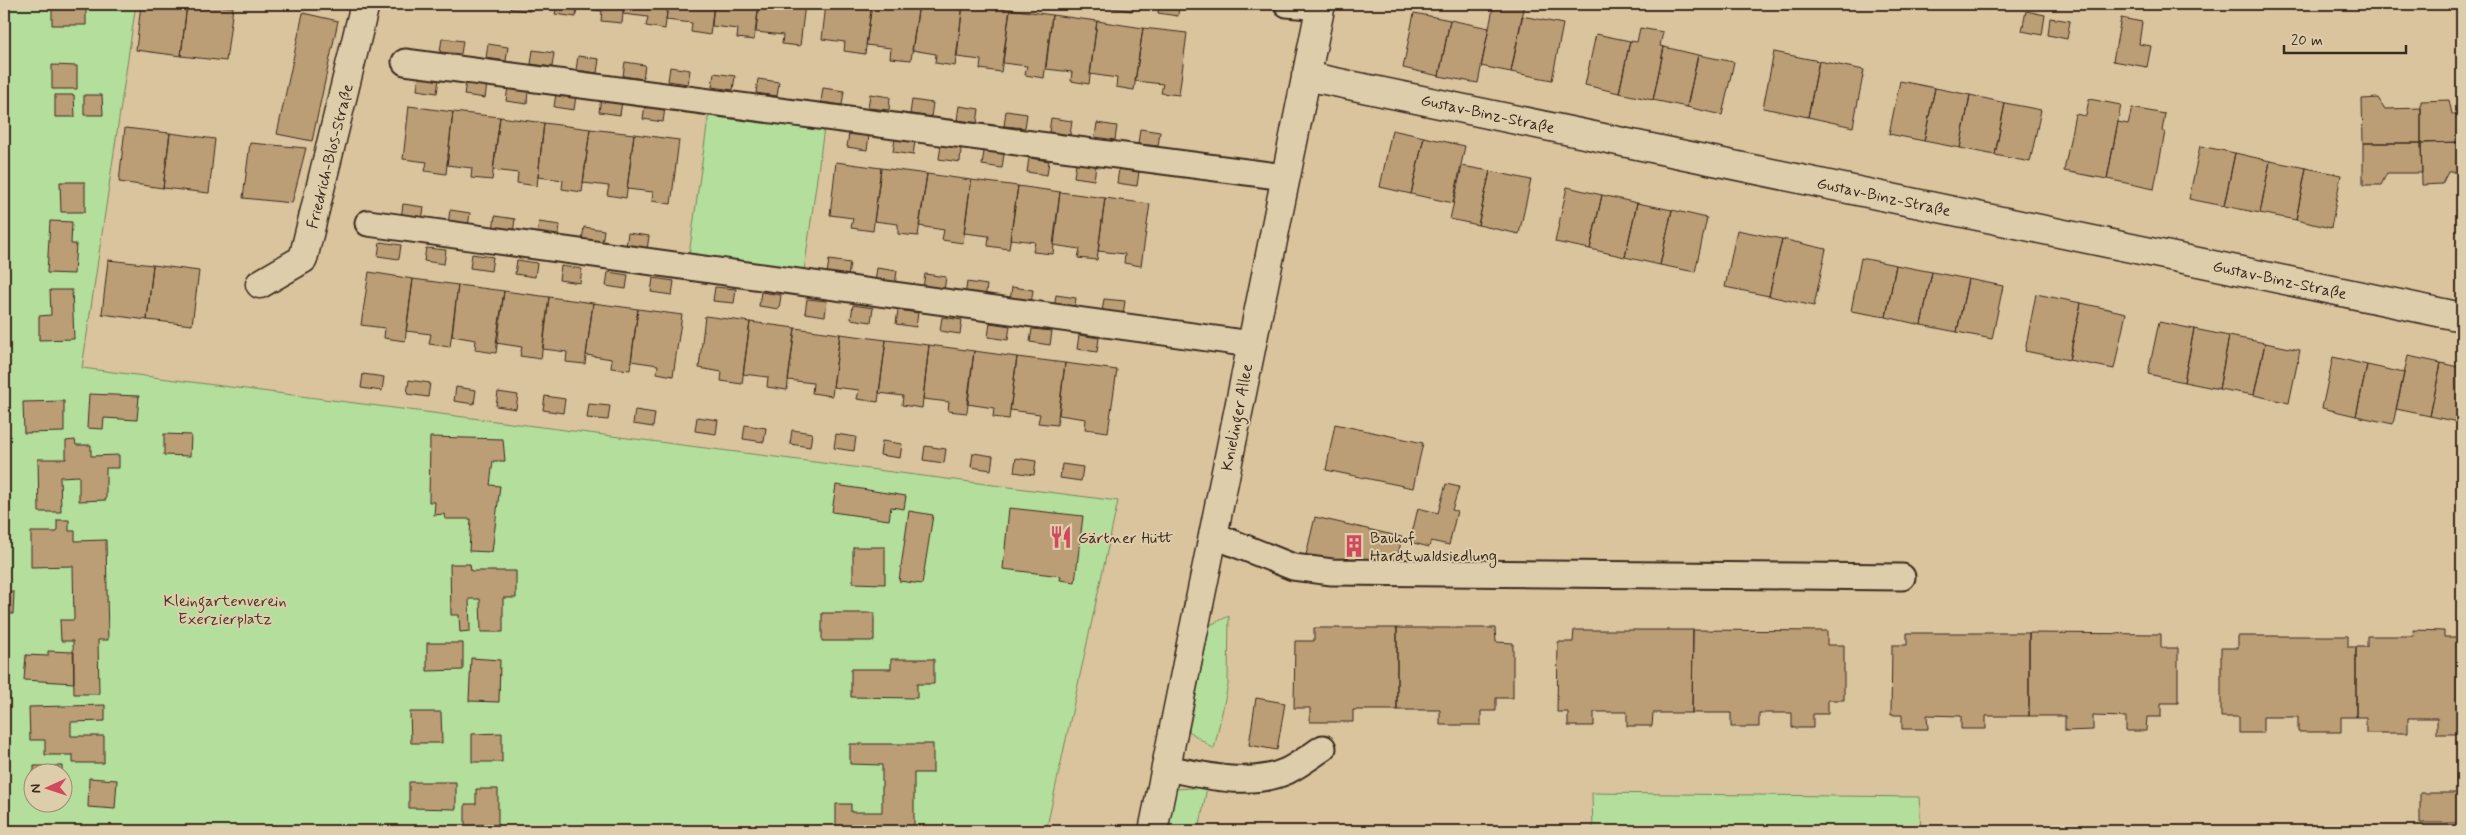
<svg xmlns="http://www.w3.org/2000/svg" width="2466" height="835" font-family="Mynerve,sans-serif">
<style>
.green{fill:#b3de9b;stroke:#77845c;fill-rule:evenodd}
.building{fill:#bb9e74;stroke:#3b2a1e}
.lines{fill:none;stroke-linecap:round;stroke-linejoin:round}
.service-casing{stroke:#3b2a1e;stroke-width:29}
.minor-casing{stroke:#3b2a1e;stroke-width:31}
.service{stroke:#decdaa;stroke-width:25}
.minor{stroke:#decdaa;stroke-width:28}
.labels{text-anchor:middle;stroke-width:4;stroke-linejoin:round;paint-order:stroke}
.street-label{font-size:16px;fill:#3b2a1e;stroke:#decdaa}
.poi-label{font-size:16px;fill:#3b2a1e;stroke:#decdaa;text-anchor:start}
.park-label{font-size:16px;fill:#473c2a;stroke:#decdaa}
</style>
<rect width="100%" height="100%" fill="#d9c49d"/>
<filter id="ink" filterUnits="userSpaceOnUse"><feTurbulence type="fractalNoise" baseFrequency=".02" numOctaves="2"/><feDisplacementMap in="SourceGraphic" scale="10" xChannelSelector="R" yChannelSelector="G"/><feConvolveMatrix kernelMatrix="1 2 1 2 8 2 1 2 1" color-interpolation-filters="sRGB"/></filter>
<g filter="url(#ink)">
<!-- green -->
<path class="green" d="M4,4H136L82,368L1118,501L1046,831H4ZM32,772H62V802H32Z
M709,112L824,128L804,271L689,255Z
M1229,616L1228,685L1214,749L1189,731L1210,625Z
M1207,787L1199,831H1170L1167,829L1176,789Z
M1592,793L1919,797L1921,830L1593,831Z"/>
<!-- building -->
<path class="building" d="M52,4H86V25H52Z
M141,4H187L181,56L136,50Z
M187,4L233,7L226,61L181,56Z
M511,4H531L530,11L510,9Z
M552,4H577L576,17L555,14L557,4Z
M577,4H624L622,23L601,21L602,11L577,8Z
M624,4H668L665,29L646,26L648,17L623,14Z
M668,4H714L710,35L691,32L692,23L666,20Z
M714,4H759L754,40L737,38L738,29L712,26Z
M759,4H805L800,46L782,44L783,35L756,32Z
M826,4H872L865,54L844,51L845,42L822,39Z
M872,4H919L911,60L890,58L891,48L866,45Z
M919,4H963L955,66L935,63L936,54L912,50Z
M963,4L1010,9L1001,72L980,69L981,60L957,57Z
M1112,4H1133L1132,11L1111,8Z
M1159,4H1179L1178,16L1158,13Z
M1494,4H1525L1511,72L1481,66Z
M1010,9L1052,15L1044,78L1025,75L1027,66L1003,63Z
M2026,11L2045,15L2042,35L2022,31Z
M303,13L338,21L312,141L277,134Z
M1414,13L1450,20L1439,76L1403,68Z
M1052,15L1097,21L1089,84L1071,81L1072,72L1046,69Z
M1522,16L1563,24L1552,80L1511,72Z
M2050,18L2070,21L2067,39L2048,35Z
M2121,18L2142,22L2139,44L2151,46L2147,67L2113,61Z
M1450,20L1489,28L1478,83L1439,76Z
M1097,21L1143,28L1134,90L1116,87L1117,78L1090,74Z
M1143,28L1187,33L1179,95L1161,93L1163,84L1135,81Z
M1640,28L1663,32L1660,46L1664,47L1653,100L1619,93L1630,41L1637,42Z
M1596,34L1630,41L1619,93L1585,85Z
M442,38L463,41L461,54L440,52Z
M488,44L508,47L506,61L486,58Z
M1664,47L1698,55L1687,107L1653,100Z
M533,50L554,53L552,67L531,64Z
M1774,52L1819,61L1808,117L1763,108Z
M1698,55L1734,62L1722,115L1687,107Z
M578,56L599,59L597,73L576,70Z
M1819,61L1864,70L1853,127L1808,117Z
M625,62L645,65L643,79L623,76Z
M52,65L77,66V89H52Z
M670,67L690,70L688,84L668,81Z
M714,73L735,76L733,90L712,87Z
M419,76L439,79L437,93L417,90Z
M758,79L779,82L777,96L756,93Z
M466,81L487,84L485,98L464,95Z
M1900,81L1935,88L1924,141L1889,134Z
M508,87L528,90L527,104L506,101Z
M823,88L844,91L842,105L821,102Z
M1935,88L1970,95L1960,148L1924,141Z
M556,93L576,96L574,110L554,107Z
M870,94L890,97L889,110L868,108Z
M55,95H74L75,117H55Z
M84,95H102L103,115H84Z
M1970,95L2005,103L1995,155L1960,148Z
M601,98L622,101L620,115L599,112Z
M2378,98L2385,109L2421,108V143H2363L2362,99Z
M2089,99L2121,105L2107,179L2064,171L2075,114L2086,116Z
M912,100L933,103L931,117L910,114Z
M2449,100L2452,114H2462V142L2421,143V101Z
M2005,103L2041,110L2030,162L1995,155Z
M645,105L665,108L663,122L643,119Z
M409,106L453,112L446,174L425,171L427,162L403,159Z
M959,106L979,109L977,123L957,120Z
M2132,108L2165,114L2162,131L2165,132L2154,189L2107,179L2118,122L2128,124Z
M1006,111L1027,114L1025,128L1004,126Z
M453,112L500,117L492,180L471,178L472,168L447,165Z
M500,117L544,123L537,186L517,183L518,173L493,170Z
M1051,118L1072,121L1070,135L1049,132Z
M544,123L590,129L582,192L562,189L563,180L538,177Z
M1097,123L1117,126L1115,140L1095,137Z
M125,128L170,133L163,188L119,182Z
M590,129L634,134L626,198L607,195L609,186L583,183Z
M1140,129L1160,132L1158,146L1138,144Z
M1392,130L1424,137L1411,194L1380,187Z
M170,133L215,139L209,193L163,188Z
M849,133L869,136L867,150L847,147Z
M634,134L679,140L671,204L652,201L653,192L627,189Z
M1424,137L1465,146L1453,203L1411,194Z
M895,139L915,141L913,155L893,152Z
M2462,142V172H2448L2442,184L2422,185L2421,143Z
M250,143L306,148L292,203L243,198Z
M2363,143H2421L2422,173H2387L2381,185H2363Z
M941,145L961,148L960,162L939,159Z
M2200,146L2235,153L2224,206L2189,199Z
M984,151L1004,154L1002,168L982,165Z
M2235,153L2270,161L2260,213L2224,206Z
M1029,158L1049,161L1047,175L1027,172Z
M2270,161L2306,168L2296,220L2260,213Z
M836,162L881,168L873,231L851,228L853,218L830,215Z
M1076,163L1096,166L1094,180L1074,177Z
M1462,166L1490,171L1478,225L1450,219Z
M881,168L927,174L918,236L898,234V224L874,221Z
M2306,168L2341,175L2331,228L2296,220Z
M1119,169L1139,172L1137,186L1117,183Z
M1490,171L1531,180L1519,234L1478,225Z
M927,174L971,180L963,243L942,240L944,230L919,226Z
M971,180L1018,186L1009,249L988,246L989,236L964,233Z
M60,182H85V212H61Z
M1018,186L1060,192L1053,254L1033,252L1035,242L1010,239Z
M1567,187L1602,195L1590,249L1555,242Z
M1060,192L1105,198L1097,260L1078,258L1080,249L1053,245Z
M1602,195L1637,203L1625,257L1590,249Z
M1105,198L1150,204L1141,266L1124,263L1125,254L1098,251Z
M1637,203L1672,210L1660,265L1625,257Z
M403,204L424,207L422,221L401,219Z
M450,210L470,213L468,227L448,224Z
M1672,210L1707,218L1695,272L1660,265Z
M495,216L515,219L513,233L493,230Z
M50,221L72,222L71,244H76L74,274L47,273Z
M539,222L560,225L558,239L537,236Z
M584,227L604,230L602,244L582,241Z
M1737,230L1782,239L1769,296L1725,287Z
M628,233L649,236L647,250L626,247Z
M1782,239L1826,249L1814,306L1769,296Z
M380,242L401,245L399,259L378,256Z
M426,248L446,250L444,264L424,261Z
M472,254L493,257L491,271L470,268Z
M1861,258L1896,265L1886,317L1851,311Z
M108,260L153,265L147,320L102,314Z
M517,260L537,263L535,277L515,274Z
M829,260L850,263L848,277L827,274Z
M153,265L199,271L192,325L147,320Z
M1896,265L1932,272L1921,325L1886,317Z
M561,266L582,269L580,283L559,280Z
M877,268L897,271L895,285L875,282Z
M369,272L413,279L405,341L384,338L385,328L361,325Z
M608,272L628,275L626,289L606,286Z
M1932,272L1968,279L1957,332L1921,325Z
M925,274L946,277L944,291L923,288Z
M653,278L674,281L672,295L651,292Z
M413,279L458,285L450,347L429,344L431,334L406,331Z
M1968,279L2003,286L1992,339L1957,332Z
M967,282L987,285L985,299L965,296Z
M458,285L504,291L496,353L475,350L476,340L452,336Z
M715,287L736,289L734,303L713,301Z
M1012,287L1033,290L1031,304L1010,301Z
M50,290H72L74,339L39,340V316L51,315Z
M504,291L549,297L541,359L520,356L522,347L496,343Z
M761,292L781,295L779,309L759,306Z
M2036,294L2081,303L2069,360L2025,351Z
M1056,295L1076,298L1074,312L1054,309Z
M549,297L593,303L585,364L566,362L567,352L543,349Z
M807,299L827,301L825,316L805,313Z
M1104,299L1125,301L1123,315L1102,312Z
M593,303L638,309L630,370L611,368L612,359L586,355Z
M2081,303L2126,313L2114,369L2069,360Z
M853,305L873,308L871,322L851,319Z
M638,309L682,315L673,376L657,373L658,365L631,361Z
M898,310L918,313L916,327L896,324Z
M705,316L750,322L742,384L721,381L722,372L699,368Z
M942,317L962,320L960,334L940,331Z
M750,322L795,328L787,390L767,387L768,377L743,374Z
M2159,322L2194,329L2184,382L2148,374Z
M990,323L1010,326L1008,340L988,337Z
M795,328L840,334L832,396L812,393L813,383L788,380Z
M1032,329L1052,331L1050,345L1030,342Z
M2194,329L2229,336L2219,389L2184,382Z
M840,334L886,340L878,402L857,399L859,390L833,387Z
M1079,335L1099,338L1097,352L1077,349Z
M2229,336L2265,343L2254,395L2219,389Z
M886,340L929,345L922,408L902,405L903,396L879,393Z
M2265,343L2300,350L2289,403L2254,395Z
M929,345L974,351L967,413L948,411L949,402L923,399Z
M974,351L1017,357L1009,419L993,417L994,408L967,404Z
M2408,356L2441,363L2430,416L2396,409Z
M1017,357L1065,363L1057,425L1038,423L1040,414L1010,410Z
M2333,357L2367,365L2356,416L2322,408Z
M1065,363L1117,370L1108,432L1085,429L1086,419L1059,415Z
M2441,363L2462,368V423L2430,416Z
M2367,365L2404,373L2393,424L2356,416Z
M363,374L384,377L382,391L361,388Z
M409,380L430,383L428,397L407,394Z
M456,387L476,390L474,404L454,401Z
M498,392L518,395L516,409L496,406Z
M89,394L139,396L137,420L104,418L103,429L87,428Z
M545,396L565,399L563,413L543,410Z
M64,401V432L24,433L23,402Z
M589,404L610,406L608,420L587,418Z
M635,410L655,413L653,427L633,424Z
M697,417L718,420L716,434L695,431Z
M1335,424L1423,443L1413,488L1326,470Z
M745,425L766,428L764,442L743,439Z
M792,430L812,433L810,447L790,444Z
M164,434L191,435L190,456L164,455Z
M836,434L856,437L854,451L834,448Z
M430,437L503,439L505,461H493L490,485L500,486L492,552L469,551L471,519H445L444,514L434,515L435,502H429Z
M75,440L76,445H91V456L119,455V468H106V500L79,501V476L60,477L61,512H39L38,459H66V441Z
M882,441L902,444L900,458L880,455Z
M925,446L946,449L944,463L923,460Z
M973,453L993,456L991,470L971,467Z
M1016,458L1036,461L1034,475L1014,472Z
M1062,464L1083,467L1081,481L1060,478Z
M1446,484L1459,487L1452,510L1457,511L1449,545L1431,541L1429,547L1410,542L1418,508L1438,513Z
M836,485L906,496L904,509L891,507L889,520L832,512Z
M1009,508L1083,516L1075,582L1060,580L1061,576L1003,569Z
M909,511L933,515L922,584L899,581Z
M1315,517L1402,537L1396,564L1338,563L1306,555Z
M57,520H69V531H75V541L106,540L108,640H98L99,694H74L73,641H61L60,620H74L73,566L31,567V532H57Z
M853,547H885V584L853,583Z
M450,564H470L471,571H516V598H503V632H481L480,599H469L470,631L460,632L459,615H451Z
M4,592H14L13,614H4Z
M822,613H874V641H822Z
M1314,628H1397V710H1353V722H1310V708H1294L1295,641H1314Z
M1397,628H1495L1496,642L1513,643V698H1496V711H1481V725H1440V710H1397Z
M1574,630H1693L1692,713H1653L1652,726H1627V712H1594V726H1568V712H1557L1558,642H1573Z
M1693,630L1827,631V645H1844V700H1828V714H1813V728H1792V713H1759V727H1731V713H1692Z
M2413,630L2444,631V637H2462V734H2437V718H2408V733H2366V717H2356V647H2367V636H2414Z
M1907,633H2029V716H1986V729H1961V716L1927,715L1928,729H1902V715H1891L1892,645H1907Z
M2029,633L2161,634V648H2178V703H2161V717H2147L2146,731H2126V717L2093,716V730L2065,731V716H2029Z
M2238,636H2348V647H2356V717H2341V732H2298V717H2263V733H2239V717H2221V648H2238Z
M427,643H463V670L427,671Z
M48,651L74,652V683L24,680L26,655L48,656Z
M471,658L500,660L499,702L469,701Z
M891,659H934V684H917V698L851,697V669H891Z
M1256,698L1285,703L1277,750L1249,745Z
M105,705V721L71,722V736H104V763H73V755H45V740H30L29,707Z
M410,712H441L442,743H411Z
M502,733V762H472V734Z
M850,744H933V773H914V827H836V804H851V812H882V765L850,764Z
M34,766H62V772H34Z
M89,778L117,780L115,809L88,807Z
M409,782H456V809L409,808Z
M476,789H498V825H477V830H465V804H476Z
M2420,793H2462V823H2420Z"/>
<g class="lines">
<defs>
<path id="service" d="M1287,4L1320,7
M405,62L1284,177
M368,223L1251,344
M1213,535L1293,567L1332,572L1902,577
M1166,768C1204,775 1249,788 1287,771C1299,765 1311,756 1323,748"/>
<path id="minor" d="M1306,76L2462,317
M260,284L303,259L365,4
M1153,831L1321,4"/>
</defs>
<!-- service casing -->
<use href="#service" class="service-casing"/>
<!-- minor casing -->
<use href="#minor" class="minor-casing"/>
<!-- service -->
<use href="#service" class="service"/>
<!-- minor -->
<use href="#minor" class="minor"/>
</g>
</g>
<!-- icons -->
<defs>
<symbol id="restaurant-bare" viewBox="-9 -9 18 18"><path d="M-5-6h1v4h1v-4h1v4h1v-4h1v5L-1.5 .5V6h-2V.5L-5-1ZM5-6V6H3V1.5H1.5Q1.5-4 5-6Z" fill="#d1495b" stroke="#decdaa" stroke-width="2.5" paint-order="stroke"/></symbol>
<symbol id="building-bare" viewBox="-9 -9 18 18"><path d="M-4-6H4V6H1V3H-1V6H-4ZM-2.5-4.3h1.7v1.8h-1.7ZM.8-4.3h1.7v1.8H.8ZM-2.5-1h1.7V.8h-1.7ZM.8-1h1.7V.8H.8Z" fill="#d1495b" stroke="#decdaa" stroke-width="2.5" paint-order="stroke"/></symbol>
</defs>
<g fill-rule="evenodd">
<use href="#restaurant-bare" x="1045" y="521" width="32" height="32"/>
<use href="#building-bare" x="1338" y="530" width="32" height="32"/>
</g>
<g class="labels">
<!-- street labels -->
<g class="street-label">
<text transform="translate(1488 113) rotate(12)" y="6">Gustav-Binz-Straße</text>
<text transform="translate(329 156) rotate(-76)" y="6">Friedrich-Blos-Straße</text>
<text transform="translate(1884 196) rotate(12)" y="6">Gustav-Binz-Straße</text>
<text transform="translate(2280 279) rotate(12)" y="6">Gustav-Binz-Straße</text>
<text transform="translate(1236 417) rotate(-79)" y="6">Knielinger Allee</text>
</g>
<!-- poi labels -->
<g class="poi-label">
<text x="1078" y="543">Gärtner Hütt</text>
<text x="1370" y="543">Bauhof<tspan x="1370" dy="18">Hardtwaldsiedlung</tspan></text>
</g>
<!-- park labels -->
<g class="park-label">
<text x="225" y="606">Kleingartenverein<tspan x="225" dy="18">Exerzierplatz</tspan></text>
</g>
</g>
<!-- margin -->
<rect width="2466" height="835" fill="none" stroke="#decdaa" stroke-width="20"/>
<rect x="10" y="10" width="2446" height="815" fill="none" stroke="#3b2a1e" stroke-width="2" filter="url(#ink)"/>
<!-- north arrow -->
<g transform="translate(48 788) rotate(267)"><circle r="24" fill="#decdaa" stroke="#9d8c72"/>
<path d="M0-4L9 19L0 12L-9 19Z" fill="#d1495b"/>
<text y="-8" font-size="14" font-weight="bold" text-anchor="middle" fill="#3b2a1e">N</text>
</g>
<!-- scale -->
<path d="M2284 45v8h122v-8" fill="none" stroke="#3b2a1e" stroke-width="2.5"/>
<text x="2291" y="45" font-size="15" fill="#3b2a1e" stroke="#decdaa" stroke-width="4" paint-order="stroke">20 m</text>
</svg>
